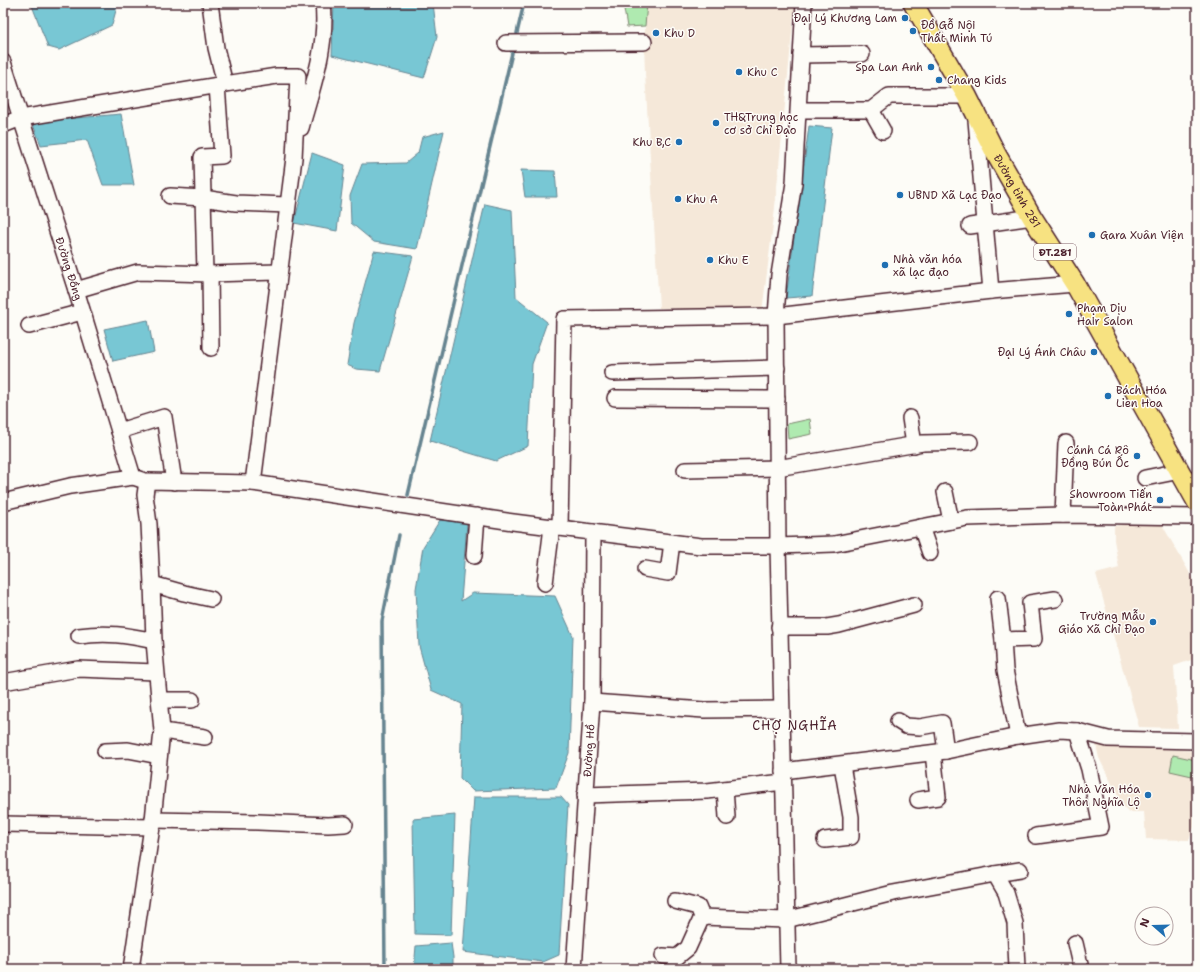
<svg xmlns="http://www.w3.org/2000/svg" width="1200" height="972" font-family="'Shantell Sans',sans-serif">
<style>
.built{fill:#f5e8d9}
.green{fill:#afeab0;stroke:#7c846e}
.water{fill:#78c7d4;stroke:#668490}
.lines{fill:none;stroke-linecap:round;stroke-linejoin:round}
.stream{stroke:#668490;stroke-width:3.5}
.minor-casing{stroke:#4a1f2b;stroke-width:18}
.major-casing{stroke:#4a1f2b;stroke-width:22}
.minor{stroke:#fdfcf7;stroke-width:15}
.major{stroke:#f7e281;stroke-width:19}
.poi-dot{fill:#1f6fb2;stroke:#fdfcf7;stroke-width:1.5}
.labels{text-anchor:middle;stroke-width:3;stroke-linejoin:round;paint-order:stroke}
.shield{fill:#fdfcf7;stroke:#806168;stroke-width:1}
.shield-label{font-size:10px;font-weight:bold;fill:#4a1f2b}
.poi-label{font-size:11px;fill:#4a1f2b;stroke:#fdfcf7;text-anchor:start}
.street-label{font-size:11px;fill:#4a1f2b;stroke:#fdfcf7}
.quarter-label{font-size:13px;letter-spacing:1px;fill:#4a1f2b;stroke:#fdfcf7}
</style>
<rect width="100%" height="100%" fill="#fdfcf7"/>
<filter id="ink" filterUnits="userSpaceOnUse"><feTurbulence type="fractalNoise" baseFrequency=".025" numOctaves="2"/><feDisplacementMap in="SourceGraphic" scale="8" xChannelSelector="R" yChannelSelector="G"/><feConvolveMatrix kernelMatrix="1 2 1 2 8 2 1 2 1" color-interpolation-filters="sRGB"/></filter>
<g filter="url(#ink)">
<!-- built -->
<path class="built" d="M647,3H795L774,217L762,312L659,308L645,74L644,42Z
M1160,521L1197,586V658L1174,666L1178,728L1139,727L1096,574L1119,568L1114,540V526Z
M1096,745L1197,751V819L1189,840L1146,839L1144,812H1129L1123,806L1099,758Z"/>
<!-- green -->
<path class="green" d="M623,3H647L645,26L627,27Z
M810,419L812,434L788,439L787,424Z
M1173,755L1196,760L1192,776L1170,771Z"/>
<!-- water -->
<path class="water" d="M31,3H53L54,5L58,3H118L112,25L59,50L48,47Z
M334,3H433L437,37L424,78L332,55Z
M121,114L134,185H103L87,140L41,145L32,122Z
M809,126L832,128L812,296L786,298Z
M444,131L417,249L374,242L351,223L350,196L362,164L406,163L418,153L422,137Z
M312,153L345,165L337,231L294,223Z
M521,170L555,171L557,197H525Z
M485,204L512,210L516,297L547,322L532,364L528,446L496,461L430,441Z
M374,251L413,256L380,371L356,369L347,365L354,323Z
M148,320L154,352L113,361L104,329Z
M440,520L467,523L461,601L473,593L555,596L573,636L569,753L556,788L473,791L460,778L462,704L431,690L419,646L416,589L423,547Z
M474,797H561L568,805L559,955L543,962L463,952Z
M455,815L451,935L415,934L413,819Z
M451,943L453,957V969H414L416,946Z"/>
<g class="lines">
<!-- stream -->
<path class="stream" d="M517,33L524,3
M408,495L512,53
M385,969L382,621L399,535"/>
<defs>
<g id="minor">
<path d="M210,3L216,48L225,84"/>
<path d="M506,43L644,42"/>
<path d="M801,55L862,54"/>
<path id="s1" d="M3,62L76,290L133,477"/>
<path d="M799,110H871L889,96H967"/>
<path d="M871,110L883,131"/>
<path d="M976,120L991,291"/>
<path d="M3,125L21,118L225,84L277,76H298L294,158L253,483"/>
<path d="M301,128C312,88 328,45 323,3"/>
<path d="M170,196L203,198L236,203L287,205"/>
<path d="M970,226L1032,217"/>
<path d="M205,273L202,157L222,156L217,85"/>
<path d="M210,274L211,348"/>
<path d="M76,290L138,272L210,274L279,272"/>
<path d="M29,326L82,312"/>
<path d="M612,373L777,368"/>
<path d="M615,398L777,399"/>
<path d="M910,418L914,445"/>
<path d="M119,431L164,417L174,482"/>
<path d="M685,470L777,468L923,443L970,442"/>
<path d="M1145,478L1180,471"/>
<path d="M945,492L951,521"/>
<path d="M3,502L70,486L133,477L142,480"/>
<path d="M1063,515L1066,443"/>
<path d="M921,527L930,553"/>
<path d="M560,528L564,319L776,316L991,291L1075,284"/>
<path d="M474,556L477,516"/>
<path d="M645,569L668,573L672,542"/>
<path d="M545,583L552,527"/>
<path d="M152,584L184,593L211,599"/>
<path d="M998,598L1003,640"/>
<path d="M779,627H827L839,625L914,605"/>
<path d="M79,636C107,632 126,635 154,641"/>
<path d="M3,682L78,669L156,672"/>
<path d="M159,700H192"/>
<path d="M592,702L704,710L781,709"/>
<path d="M898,721L906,726L920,727L942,723L946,751"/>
<path d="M162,731L205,737"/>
<path d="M1018,736L1005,670L1003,640L1034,639L1030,603L1055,599"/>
<path d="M105,751L128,750L159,756"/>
<path d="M783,771L946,751L1018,736L1059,730L1077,731L1108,739L1197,741"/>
<path d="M725,789L727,817"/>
<path d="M585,795L707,791L783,782"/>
<path d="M918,800L938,797L933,753"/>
<path d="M153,820L258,822L328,825L345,824"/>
<path d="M3,824L152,827"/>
<path d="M1036,836L1101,827L1089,769L1077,731"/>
<path d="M825,840L851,837V817L842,765"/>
<path d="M995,874L1020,870"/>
<path d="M675,901L698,907L702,917L786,920L893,893L995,874L1006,893L1015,923L1017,969"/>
<path d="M1075,943L1081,969"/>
<path d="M663,956L677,957L688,948L702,917"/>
<path d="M131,969L153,820L162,731L154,641L152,584L149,524L145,495L147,481L253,483L513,522L701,546H778L834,544L967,518L1063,515L1197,517"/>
<path id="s2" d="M574,969L592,702L593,532"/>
<path d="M788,969L778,546L776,316L779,275L794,183L804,3"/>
</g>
<g id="major">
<path id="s3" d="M913,3L967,96L996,154L1032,217L1075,284L1197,502"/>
</g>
</defs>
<!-- minor casing -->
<use href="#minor" class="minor-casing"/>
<!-- major casing -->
<use href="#major" class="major-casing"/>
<!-- minor -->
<use href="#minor" class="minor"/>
<!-- major -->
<use href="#major" class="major"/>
</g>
</g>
<!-- markers -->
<g class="poi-dot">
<circle cx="905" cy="18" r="4"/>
<circle cx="913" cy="31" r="4"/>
<circle cx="656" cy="33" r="4"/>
<circle cx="931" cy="67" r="4"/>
<circle cx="739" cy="72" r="4"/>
<circle cx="939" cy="80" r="4"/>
<circle cx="716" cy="123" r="4"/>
<circle cx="679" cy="142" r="4"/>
<circle cx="900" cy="195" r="4"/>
<circle cx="678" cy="199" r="4"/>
<circle cx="1092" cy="235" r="4"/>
<circle cx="710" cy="260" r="4"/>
<circle cx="885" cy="265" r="4"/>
<circle cx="1069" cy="314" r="4"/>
<circle cx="1094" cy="352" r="4"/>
<circle cx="1108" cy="396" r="4"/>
<circle cx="1137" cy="456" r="4"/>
<circle cx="1160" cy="500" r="4"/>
<circle cx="1153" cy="622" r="4"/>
<circle cx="1148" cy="795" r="4"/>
</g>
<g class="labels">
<!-- shield labels -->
<rect class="shield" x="1034" y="244" width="42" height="16" rx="3"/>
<g class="shield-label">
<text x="1055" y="256">ĐT.281</text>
</g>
<!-- poi labels -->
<g class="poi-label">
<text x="897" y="22" text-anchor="end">Đại Lý Khương Lam</text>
<text x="921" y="29">Đồ Gỗ Nội<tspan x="921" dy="13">Thất Minh Tú</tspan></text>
<text x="664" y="37">Khu D</text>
<text x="923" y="71" text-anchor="end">Spa Lan Anh</text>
<text x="747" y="76">Khu C</text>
<text x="947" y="84">Chang Kids</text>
<text x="724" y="121">TH&amp;Trung học<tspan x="724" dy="13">cơ sở Chỉ Đạo</tspan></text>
<text x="671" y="146" text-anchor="end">Khu B,C</text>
<text x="908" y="199">UBND Xã Lạc Đạo</text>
<text x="686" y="203">Khu A</text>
<text x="1100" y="239">Gara Xuân Viện</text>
<text x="893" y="263">Nhà văn hóa<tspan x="893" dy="13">xã lạc đạo</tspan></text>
<text x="718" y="264">Khu E</text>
<text x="1077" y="312">Phạm Dịu<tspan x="1077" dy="13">Hair Salon</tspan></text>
<text x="1086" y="356" text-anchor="end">Đại Lý Ánh Châu</text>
<text x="1116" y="394">Bách Hóa<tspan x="1116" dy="13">Lien Hoa</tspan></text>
<text x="1129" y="454" text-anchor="end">Cánh Cá Rô<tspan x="1129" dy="13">Đồng Bún Ốc</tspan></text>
<text x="1152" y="498" text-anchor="end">Showroom Tiến<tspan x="1152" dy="13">Toàn Phát</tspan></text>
<text x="1145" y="620" text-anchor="end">Trường Mẫu<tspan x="1145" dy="13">Giáo Xã Chỉ Đạo</tspan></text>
<text x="1140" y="793" text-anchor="end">Nhà Văn Hóa<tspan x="1140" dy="13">Thôn Nghĩa Lộ</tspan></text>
</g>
<!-- street labels -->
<g class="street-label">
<text dy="4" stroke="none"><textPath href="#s3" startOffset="215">Đường tỉnh 281</textPath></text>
<text dy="4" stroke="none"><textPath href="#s1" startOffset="217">Đường Đồng</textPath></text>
<text dy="4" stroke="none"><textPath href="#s2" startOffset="219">Đường Hồ</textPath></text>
</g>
<!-- quarter labels -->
<g class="quarter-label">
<text x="795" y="730">CHỢ NGHĨA</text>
</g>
</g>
<!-- margin -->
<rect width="1200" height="972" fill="none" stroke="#fdfcf7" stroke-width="16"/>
<rect x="8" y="8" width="1184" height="956" fill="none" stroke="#4a1f2b" stroke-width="1.5" filter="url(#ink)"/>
<!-- north arrow -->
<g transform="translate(1154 926) rotate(290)"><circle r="19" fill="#fdfcf7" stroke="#b5a4a5"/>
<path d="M0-3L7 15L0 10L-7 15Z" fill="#1f6fb2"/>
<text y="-6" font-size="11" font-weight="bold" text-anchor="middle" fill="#4a1f2b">N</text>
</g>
</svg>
